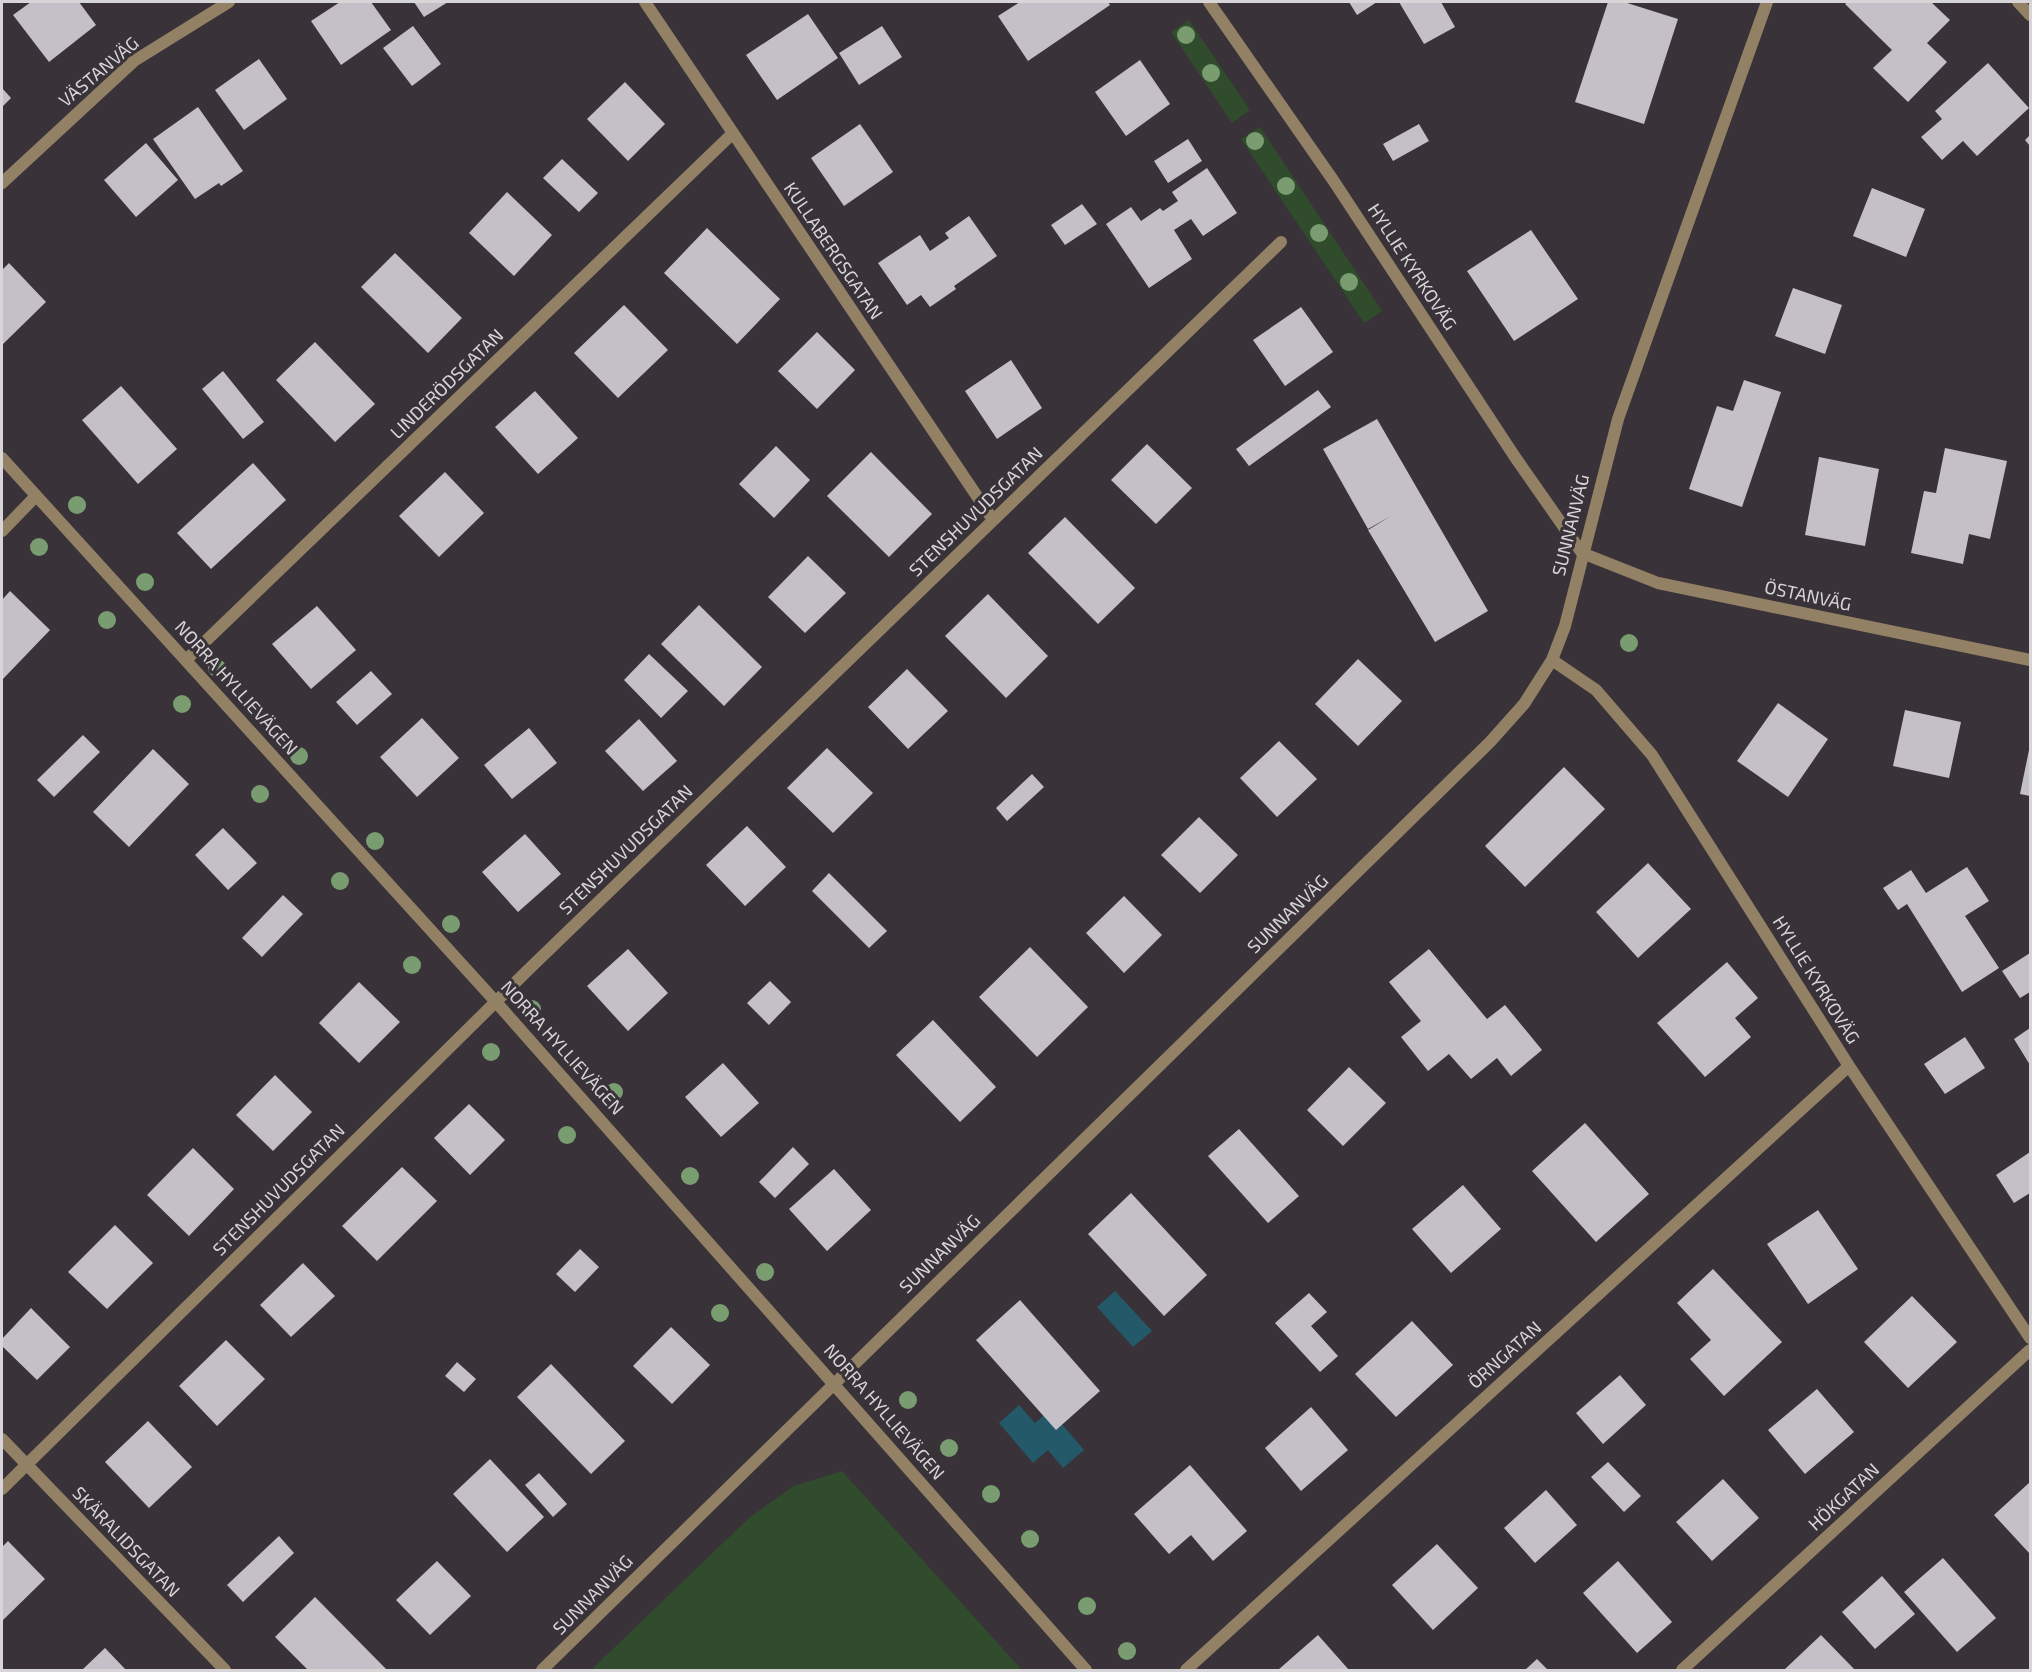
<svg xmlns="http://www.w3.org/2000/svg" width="2032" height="1672" font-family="'Exo 2',sans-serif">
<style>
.green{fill:#314c2c}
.water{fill:#235968}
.building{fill:#c5c0c8}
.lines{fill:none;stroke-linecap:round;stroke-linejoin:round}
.minor{stroke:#938165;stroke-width:12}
.tree{fill:#799c71}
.labels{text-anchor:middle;stroke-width:6;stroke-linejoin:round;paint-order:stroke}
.street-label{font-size:18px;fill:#d8d5d8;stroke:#393339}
</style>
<rect width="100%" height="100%" fill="#393339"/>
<!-- green -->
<path class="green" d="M1189,20L1250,110L1232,123L1171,32Z
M1260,127L1382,311L1364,323L1241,139Z
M842,1471L1022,1670H591L750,1517L794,1486Z"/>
<!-- water -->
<path class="water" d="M1115,1291L1152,1331L1133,1347L1097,1307Z
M1019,1405L1035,1423L1050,1410L1084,1450L1063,1468L1048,1450L1033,1463L999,1423Z"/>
<!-- building -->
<path class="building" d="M31,2H79L96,25L49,62L13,15Z
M340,2H371L391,30L341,65L311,21Z
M414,2H448L424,17Z
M1020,2H1108L1110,5L1028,61L998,16Z
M1349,2H1377L1357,15Z
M1399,2H1441L1455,27L1424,44Z
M1608,2H1624L1678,19L1644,124L1575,102Z
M1848,2H1931L1950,20L1927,43L1947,62L1908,102L1873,68L1892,50L1845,4Z
M808,14L838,58L777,100L746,55Z
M413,26L441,64L412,86L383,48Z
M882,26L902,57L859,85L839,53Z
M259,59L287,99L244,130L215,90Z
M1140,60L1170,104L1126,136L1095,92Z
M1988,63L2029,108L1977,156L1963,141L1942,160L1921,137L1942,119L1935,111Z
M625,82L665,124L628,161L587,119Z
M2,88L11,98L2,107Z
M198,107L243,171L221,186L219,183L195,199L153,139Z
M860,124L893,172L844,206L811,158Z
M1419,124L1429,141L1393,161L1383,144Z
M2030,135V146L2025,140Z
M1188,139L1202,161L1168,183L1154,161Z
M146,143L178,180L136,217L104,180Z
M562,159L598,193L579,212L543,178Z
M1207,168L1237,213L1203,236L1191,219L1174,230L1192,259L1149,288L1106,224L1131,207L1141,221L1160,208L1163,211L1178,201L1172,192Z
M1872,188L1925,209L1906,257L1853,236Z
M507,192L552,235L514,276L469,233Z
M1082,204L1097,224L1065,245L1051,225Z
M969,216L997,256L954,286L956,289L930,307L921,295L907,305L878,263L920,235L930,251L949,238L945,233Z
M707,228L780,299L737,344L664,273Z
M1531,230L1578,299L1514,341L1467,271Z
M395,253L462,318L428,353L361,287Z
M9,263L46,302L3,344L2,270Z
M1793,288L1842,305L1825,354L1775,336Z
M624,305L668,350L618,398L574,353Z
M1301,307L1333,352L1285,386L1253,340Z
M817,332L855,370L817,409L778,371Z
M315,342L375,404L335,442L276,380Z
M1011,360L1042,408L997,439L965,391Z
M223,371L264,422L243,439L202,389Z
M1744,380L1781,392L1742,507L1689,489L1717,406L1733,411Z
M121,386L177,449L138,484L82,420Z
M1318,390L1331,407L1249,466L1236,449Z
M535,391L578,438L538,474L495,427Z
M1377,419L1488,611L1435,642L1368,530L1391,516L1368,529L1323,449Z
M1147,444L1192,488L1156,524L1111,480Z
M776,446L810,480L774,518L739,484Z
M1945,448L2007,461L1990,539L1969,534L1963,564L1911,553L1924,491L1936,493Z
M871,452L932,514L889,557L827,496Z
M1819,457L1879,469L1865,546L1805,535Z
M253,463L286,500L211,569L177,533Z
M445,472L484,513L439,557L399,516Z
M1065,517L1135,588L1098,624L1028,553Z
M808,556L846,593L805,633L768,597Z
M10,591L50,630L2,680V600Z
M988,594L1048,656L1006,698L945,636Z
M699,605L762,667L724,706L661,644Z
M317,606L356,650L311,689L272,644Z
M649,654L688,691L661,718L624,680Z
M1358,659L1402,701L1358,746L1315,704Z
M907,669L948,711L908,749L868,707Z
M371,671L392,694L357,725L336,702Z
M1778,703L1828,739L1788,797L1737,761Z
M1905,710L1961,722L1949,778L1893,766Z
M422,718L459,758L417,797L380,757Z
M639,719L677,761L643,791L605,751Z
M529,728L557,763L512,799L484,765Z
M83,735L100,752L54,797L37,780Z
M1279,741L1317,779L1277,817L1240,778Z
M827,748L873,793L833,833L787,788Z
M153,749L189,784L129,847L93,812Z
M2029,750H2030V796L2020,794Z
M1564,767L1605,809L1525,887L1485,846Z
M1032,774L1044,787L1007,821L996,808Z
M1199,817L1238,855L1200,893L1161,855Z
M747,826L786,867L745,906L706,865Z
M223,828L257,863L228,890L195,855Z
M525,834L561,874L518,912L482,872Z
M1648,863L1691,909L1638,958L1596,912Z
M1967,867L1989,901L1965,916L1999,968L1962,992L1907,904L1898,910L1883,888L1911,870L1926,893Z
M829,873L887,931L869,948L812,891Z
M283,895L303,914L262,957L242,938Z
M1124,896L1162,935L1124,973L1086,933Z
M1030,947L1088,1007L1037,1057L979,997Z
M628,949L668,993L628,1031L587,986Z
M1429,949L1487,1019L1505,1005L1542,1050L1511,1076L1497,1058L1471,1079L1449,1054L1428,1071L1401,1037L1421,1021L1389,982Z
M2030,953V992L2020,998L2002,971Z
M1727,962L1758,998L1735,1018L1751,1037L1705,1077L1657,1023Z
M770,981L791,1002L769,1025L747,1003Z
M359,982L400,1022L359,1063L319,1023Z
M933,1020L996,1087L960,1122L896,1055Z
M2030,1028V1065L2014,1039Z
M1965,1037L1985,1068L1945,1094L1924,1064Z
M723,1063L759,1103L721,1137L685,1097Z
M1349,1067L1386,1103L1343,1146L1307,1110Z
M275,1075L312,1112L273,1151L236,1115Z
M469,1104L505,1140L470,1175L434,1138Z
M1585,1123L1649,1194L1596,1242L1532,1171Z
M1239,1129L1299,1196L1268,1223L1208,1156Z
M793,1147L809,1164L775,1198L759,1182Z
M193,1148L234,1189L189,1236L147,1195Z
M2030,1152V1193L2014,1203L1996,1175Z
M402,1167L437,1201L377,1261L342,1226Z
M834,1169L871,1210L827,1251L789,1209Z
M1463,1185L1501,1229L1451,1273L1412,1229Z
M1131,1193L1207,1275L1164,1316L1088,1234Z
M1818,1210L1858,1269L1808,1304L1767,1244Z
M115,1225L153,1263L107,1309L68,1272Z
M580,1249L599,1267L575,1292L556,1274Z
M303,1263L335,1296L291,1337L260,1305Z
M1713,1269L1782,1342L1724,1396L1690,1359L1711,1340L1677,1303Z
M1309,1293L1327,1312L1311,1326L1338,1356L1320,1372L1275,1323Z
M1912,1296L1957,1342L1908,1388L1864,1342Z
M1020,1300L1100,1391L1056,1430L976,1340Z
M31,1308L70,1347L37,1380L2,1346V1339Z
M1412,1321L1453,1365L1396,1417L1355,1374Z
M671,1327L710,1365L672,1404L633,1366Z
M226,1340L265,1379L217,1426L179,1386Z
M457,1362L476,1379L464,1392L445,1376Z
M551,1364L625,1441L591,1474L517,1397Z
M1620,1375L1646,1405L1603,1444L1576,1413Z
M1817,1389L1854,1432L1805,1474L1768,1430Z
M1311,1407L1348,1450L1301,1491L1265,1448Z
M148,1421L192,1467L149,1508L105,1462Z
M490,1459L544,1517L507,1552L453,1494Z
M1608,1462L1641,1496L1624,1512L1591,1477Z
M1190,1465L1247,1531L1213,1561L1191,1535L1169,1554L1134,1514Z
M539,1473L567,1504L553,1517L525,1485Z
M1723,1479L1759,1518L1712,1561L1676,1522Z
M2030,1482V1554L1994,1515Z
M1546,1490L1577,1525L1535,1563L1504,1528Z
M279,1536L294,1553L243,1602L227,1585Z
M8,1541L45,1579L2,1621V1547Z
M1437,1544L1478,1588L1433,1630L1392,1585Z
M1943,1558L1996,1618L1957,1652L1904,1592Z
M437,1561L471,1596L430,1635L396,1600Z
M1618,1561L1672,1622L1637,1653L1583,1593Z
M1882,1576L1915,1614L1875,1649L1842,1612Z
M315,1597L387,1670H308L275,1637Z
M1318,1635L1349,1670H1278Z
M1821,1635L1855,1670H1787L1785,1669Z
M105,1648L126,1670H82Z
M1537,1659L1548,1670H1525Z"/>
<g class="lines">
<!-- minor -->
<path class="minor" d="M645,2L993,520
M1209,2L1333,180L1515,457L1582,553
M2018,2L2030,15
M2,183L134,61L229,2
M2,458L496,1002L1086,1670
M2,531L36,496
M1582,553L1658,583L2030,660
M186,660L732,134
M1552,660L1596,690L1652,755L1849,1066L2030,1338
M2,1439L225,1670
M2,1489L527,971L1281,242
M542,1670L1490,742L1524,704L1552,660L1565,626L1618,419L1767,2
M1186,1670L1849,1066
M1682,1670L2030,1350"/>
</g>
<!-- trees -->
<g class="tree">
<circle cx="1186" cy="35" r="9"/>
<circle cx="1211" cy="73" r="9"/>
<circle cx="1255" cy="141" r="9"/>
<circle cx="1286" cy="186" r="9"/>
<circle cx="1319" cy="233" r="9"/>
<circle cx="1349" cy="282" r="9"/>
<circle cx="77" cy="505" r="9"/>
<circle cx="39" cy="547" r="9"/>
<circle cx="145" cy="582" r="9"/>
<circle cx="107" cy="620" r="9"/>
<circle cx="1629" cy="643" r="9"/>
<circle cx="217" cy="668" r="9"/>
<circle cx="182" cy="704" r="9"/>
<circle cx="299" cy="756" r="9"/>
<circle cx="260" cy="794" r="9"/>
<circle cx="375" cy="841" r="9"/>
<circle cx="340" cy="881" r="9"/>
<circle cx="451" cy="924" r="9"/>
<circle cx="412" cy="965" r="9"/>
<circle cx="532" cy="1009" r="9"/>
<circle cx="491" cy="1052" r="9"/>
<circle cx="614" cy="1092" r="9"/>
<circle cx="567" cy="1135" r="9"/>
<circle cx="690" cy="1176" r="9"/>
<circle cx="765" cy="1272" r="9"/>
<circle cx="720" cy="1313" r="9"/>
<circle cx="908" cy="1400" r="9"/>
<circle cx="949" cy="1448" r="9"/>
<circle cx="991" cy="1494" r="9"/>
<circle cx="1030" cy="1539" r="9"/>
<circle cx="1087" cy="1606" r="9"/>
<circle cx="1127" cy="1651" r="9"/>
</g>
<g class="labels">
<!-- street labels -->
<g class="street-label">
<text transform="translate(99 72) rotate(-40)" y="6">VÄSTANVÄG</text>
<text transform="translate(833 251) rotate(56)" y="6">KULLABERGSGATAN</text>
<text transform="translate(1412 267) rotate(57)" y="6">HYLLIE KYRKOVÄG</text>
<text transform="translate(447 384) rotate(-44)" y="6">LINDERÖDSGATAN</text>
<text transform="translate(976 512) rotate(-44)" y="6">STENSHUVUDSGATAN</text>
<text transform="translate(1571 525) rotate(-76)" y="6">SUNNANVÄG</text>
<text transform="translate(1808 596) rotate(12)" y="6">ÖSTANVÄG</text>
<text transform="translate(236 688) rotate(48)" y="6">NORRA HYLLIEVÄGEN</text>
<text transform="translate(626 850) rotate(-44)" y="6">STENSHUVUDSGATAN</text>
<text transform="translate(1288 914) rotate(-44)" y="6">SUNNANVÄG</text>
<text transform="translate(1816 980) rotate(58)" y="6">HYLLIE KYRKOVÄG</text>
<text transform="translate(562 1048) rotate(48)" y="6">NORRA HYLLIEVÄGEN</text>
<text transform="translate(279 1190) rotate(-45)" y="6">STENSHUVUDSGATAN</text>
<text transform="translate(940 1254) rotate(-44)" y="6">SUNNANVÄG</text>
<text transform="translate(1505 1355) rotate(-42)" y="6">ÖRNGATAN</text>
<text transform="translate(884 1412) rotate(49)" y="6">NORRA HYLLIEVÄGEN</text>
<text transform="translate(1844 1497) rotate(-43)" y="6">HÖKGATAN</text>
<text transform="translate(126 1542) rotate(46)" y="6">SKÄRALIDSGATAN</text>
<text transform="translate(593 1595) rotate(-45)" y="6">SUNNANVÄG</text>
</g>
</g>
<!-- border -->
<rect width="2032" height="1672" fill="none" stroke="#d8d5d8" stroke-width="6"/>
</svg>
